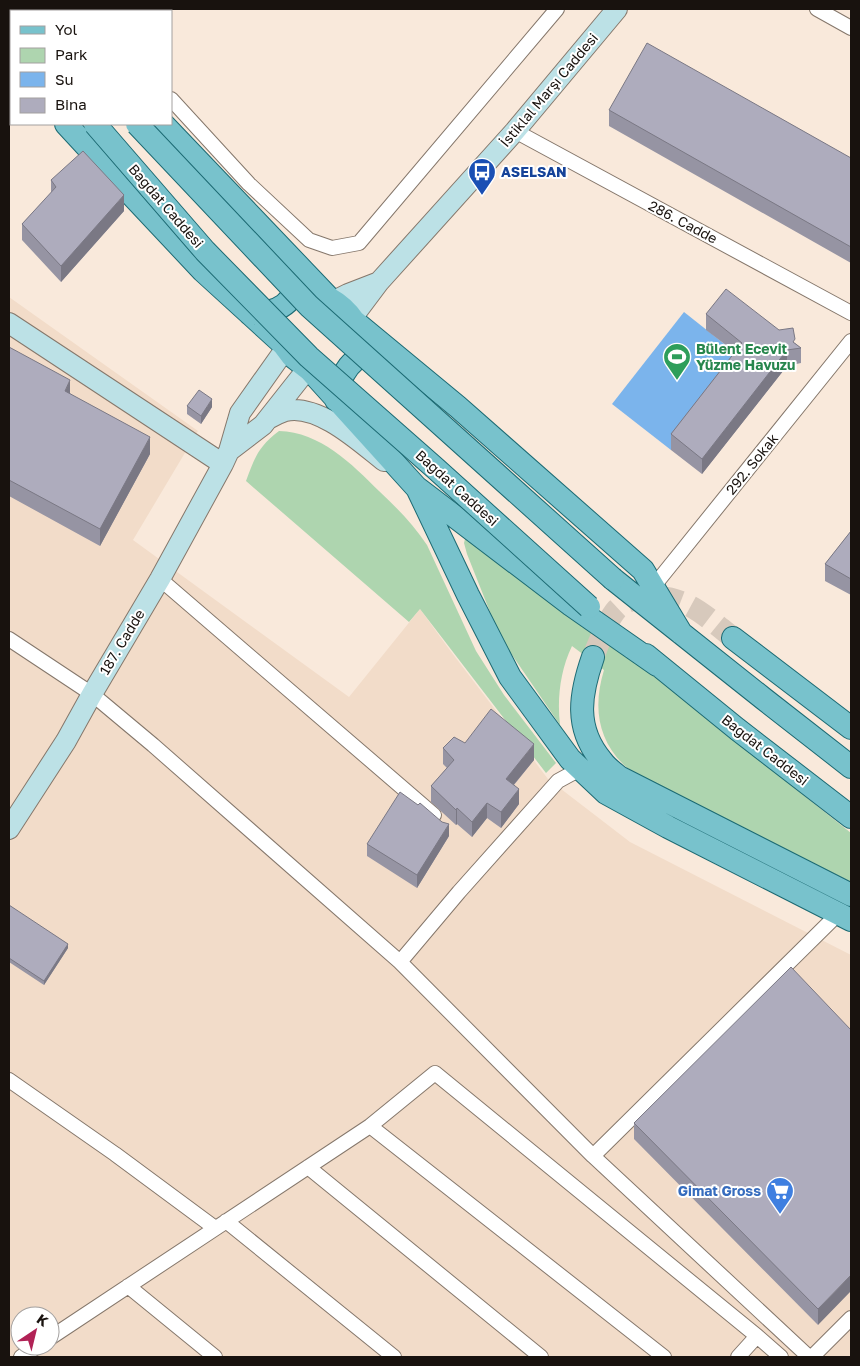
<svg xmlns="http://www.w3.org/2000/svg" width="860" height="1366" font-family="'Golos Text',sans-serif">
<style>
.built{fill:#f2dcc9;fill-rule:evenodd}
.green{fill:#aed5af}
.water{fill:#7bb4ec}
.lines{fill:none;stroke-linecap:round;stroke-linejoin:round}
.primary-tunnel{stroke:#d7c9bc;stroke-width:22;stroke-dasharray:22 11;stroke-linecap:butt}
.street-casing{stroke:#85776b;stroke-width:16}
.secondary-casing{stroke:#85776b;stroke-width:22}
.primary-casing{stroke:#1c6a73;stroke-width:24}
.street{stroke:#fff;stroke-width:14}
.secondary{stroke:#bce1e6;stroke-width:20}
.primary{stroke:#78c2cc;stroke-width:22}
.primary-bridge-casing{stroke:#1c6a73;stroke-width:24;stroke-linecap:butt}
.primary-bridge{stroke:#78c2cc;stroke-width:22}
.wall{fill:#9694a3}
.shaded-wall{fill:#7a7884}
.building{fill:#aeacbd;stroke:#7a7884}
.labels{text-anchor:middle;stroke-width:4;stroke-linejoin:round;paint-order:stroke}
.street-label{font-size:14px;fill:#18120e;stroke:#fff}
.transit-label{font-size:14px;font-weight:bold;fill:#164399;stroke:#fff;text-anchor:start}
.leisure-label{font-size:14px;font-weight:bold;fill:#27864d;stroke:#fff;text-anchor:start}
.shop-label{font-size:14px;font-weight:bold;fill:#366cbe;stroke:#fff;text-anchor:end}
</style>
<rect width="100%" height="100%" fill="#f9e9db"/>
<!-- built -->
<path class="built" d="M9,297L198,431L133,540L349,697L420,609L449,649L548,779L630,842L851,955V1357H9ZM20,1316H50V1346H20Z"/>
<!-- green -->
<path class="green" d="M279,431C320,432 352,464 379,491C397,508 413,524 427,545L476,651L504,695L556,763L546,773L420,609L409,622L246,481C255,457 258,447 279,431Z
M475,533L851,833V882L655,784C646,778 633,773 625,766C597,739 593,706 604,670L572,646C560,671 557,699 560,725L508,649L492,617L467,554L464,543L466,535Z"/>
<!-- water -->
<path class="water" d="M684,312L742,358L671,450L612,404Z"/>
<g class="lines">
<!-- primary-tunnel -->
<path class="primary-tunnel" d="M593,657C599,643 607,620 617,609C624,602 636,598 645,597C685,594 704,615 733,638"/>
<defs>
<path id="street" d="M89,9L92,11
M817,9L851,28
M171,99L249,184L309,240L332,248L359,243L557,9
M515,131L851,313
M160,579L434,815
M653,587L851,341
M9,639L92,694L153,745L400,962L459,892L558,781L580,769
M400,962L593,1156L839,913
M9,1080L115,1154L215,1228
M370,1126L664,1357
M593,1156L809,1357
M308,1167L541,1357
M226,1221L394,1357
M128,1286L215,1357
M50,1338L370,1126L435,1073L757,1336
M21,1357L38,1346
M738,1357L757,1336L781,1357
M812,1357L851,1318"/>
<path id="secondary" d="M334,301L348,294L379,282
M352,318L379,282L515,131L617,9
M9,323L223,464
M268,419C273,416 279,413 285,411C318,403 360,442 384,461
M229,451L263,425L308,368
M9,829L66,741L92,694L160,579L223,464L229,451L240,413L286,348"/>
<path id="primary" d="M47,9L49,11
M68,9L70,11
M9,22L11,25
M9,56L11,58
M66,124L127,190L203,271L283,344L292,356L310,370L416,487L571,605L657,665
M163,124L330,299C341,305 347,311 354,321L458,407L643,570L681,633
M250,314C278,313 297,304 298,274
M336,400C339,374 353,354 379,349
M418,490L468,595L510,677L570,759L606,793L668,827L851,920
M613,579L764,699L851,767
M733,638L851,728
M646,655L737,729L851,817
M593,657C580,694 574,728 602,761C606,767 613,772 619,777L851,895"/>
</defs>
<!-- street casing -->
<use href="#street" class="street-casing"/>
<!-- secondary casing -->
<use href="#secondary" class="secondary-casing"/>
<!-- primary casing -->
<use href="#primary" class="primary-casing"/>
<!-- street -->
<use href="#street" class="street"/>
<!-- secondary -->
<use href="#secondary" class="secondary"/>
<!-- primary -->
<use href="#primary" class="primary"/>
<defs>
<path id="primary-bridge" d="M95,124L205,251L309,357L435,468L589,607
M137,124L309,306L613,579"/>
</defs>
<!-- primary-bridge casing -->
<use href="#primary-bridge" class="primary-bridge-casing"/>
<!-- primary-bridge -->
<use href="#primary-bridge" class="primary-bridge"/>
</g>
<!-- wall -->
<path class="wall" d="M609,110L851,158V263L609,126Z
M51,180L124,211L61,282L22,240V224L51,193Z
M706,314L795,343L801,348V363L787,366L702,474L671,450V434L735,352L706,330Z
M9,347L150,454L100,546L9,496Z
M187,406L212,407L201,424L187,414Z
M851,531V595L825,581V564Z
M465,743L534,760L514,785L519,804L501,828L487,818L472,837L457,824L456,825L431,802V786L447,768L443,764V748Z
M449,836L417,888L367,856V844Z
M9,905L68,948L44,985L9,962Z
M851,1030L818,1325L634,1139V1123Z"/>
<!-- shaded-wall -->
<path class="shaded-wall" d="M124,195V211L61,282V266Z
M787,350V366L702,474V459Z
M70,380V397L65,391Z
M212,399V407L201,424V416Z
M150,437V454L100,546V529Z
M534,744V760L506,794V779Z
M519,789V804L501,828V812Z
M487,803V818L472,837V822Z
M457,808V824L456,825V810Z
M449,824V836L417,888V875Z
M68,944V948L44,985V981Z
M851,1275V1291L818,1325V1309Z"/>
<!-- building -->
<path class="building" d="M647,43L851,158V247L609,110Z
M83,151L124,195L61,266L22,224L56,187L51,180Z
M726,289L779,330L793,328L795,339L793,342L801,348L787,350L702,459L671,434L742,343L706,314Z
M9,347L70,380L65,391L150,437L100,529L9,480Z
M199,390L212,399L201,416L187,406Z
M851,531V579L825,564Z
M491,709L534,744L506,779L519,789L501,812L487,803L472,822L457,808L456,810L431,786L454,760L443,748L454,737L465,743Z
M400,792L418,805L420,803L442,822L449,824L417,875L367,844Z
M9,905L68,944L44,981L9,958Z
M791,967L851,1030V1275L818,1309L634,1123Z"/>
<!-- icons -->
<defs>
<symbol id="bus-pin" viewBox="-11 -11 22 30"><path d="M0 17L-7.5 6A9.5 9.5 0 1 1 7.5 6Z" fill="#1a4fb4" stroke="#fff"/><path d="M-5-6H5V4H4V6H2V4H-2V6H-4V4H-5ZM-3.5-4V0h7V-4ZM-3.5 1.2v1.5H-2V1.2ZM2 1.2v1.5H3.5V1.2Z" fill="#fff"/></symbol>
<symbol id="stadium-pin" viewBox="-11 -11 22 30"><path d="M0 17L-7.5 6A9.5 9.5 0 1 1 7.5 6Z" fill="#2e9e5b" stroke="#fff"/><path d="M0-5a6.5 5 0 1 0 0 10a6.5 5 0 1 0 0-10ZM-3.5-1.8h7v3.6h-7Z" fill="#fff"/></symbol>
<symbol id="supermarket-pin" viewBox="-11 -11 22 30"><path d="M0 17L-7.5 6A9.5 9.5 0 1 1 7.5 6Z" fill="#3f7fe0" stroke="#fff"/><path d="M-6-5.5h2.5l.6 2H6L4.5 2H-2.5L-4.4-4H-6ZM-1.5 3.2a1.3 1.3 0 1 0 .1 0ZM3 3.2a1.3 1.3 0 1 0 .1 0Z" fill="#fff"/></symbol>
</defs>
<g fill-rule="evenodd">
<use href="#bus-pin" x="466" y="156" width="32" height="43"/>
<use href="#stadium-pin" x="661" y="341" width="32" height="43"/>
<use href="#supermarket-pin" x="764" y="1175" width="32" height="43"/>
</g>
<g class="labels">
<!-- street labels -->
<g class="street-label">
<text transform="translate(549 90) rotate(-50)" y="5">İstiklal Marşı Caddesi</text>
<text transform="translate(166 206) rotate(49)" y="5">Bağdat Caddesi</text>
<text transform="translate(683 222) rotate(28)" y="5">286. Cadde</text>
<text transform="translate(752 464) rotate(-51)" y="5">292. Sokak</text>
<text transform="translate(457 488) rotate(42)" y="5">Bağdat Caddesi</text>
<text transform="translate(122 642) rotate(-59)" y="5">187. Cadde</text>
<text transform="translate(765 750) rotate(38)" y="5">Bağdat Caddesi</text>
</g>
<!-- transit labels -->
<g class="transit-label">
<text x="501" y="177">ASELSAN</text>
</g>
<!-- leisure labels -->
<g class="leisure-label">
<text x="696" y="354">Bülent Ecevit<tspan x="696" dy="16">Yüzme Havuzu</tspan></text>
</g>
<!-- shop labels -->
<g class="shop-label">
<text x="761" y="1196">Gimat Gross</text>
</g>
</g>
<!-- border -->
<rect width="860" height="1366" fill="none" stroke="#18120e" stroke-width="20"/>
<!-- legend -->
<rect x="10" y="10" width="162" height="115" fill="#ffffff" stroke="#a3a09f"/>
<rect x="20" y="26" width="25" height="8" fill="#78c2cc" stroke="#a3a09f"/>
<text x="55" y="35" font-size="15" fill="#18120e">Yol</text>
<rect x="20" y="48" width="25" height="15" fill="#aed5af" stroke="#a3a09f"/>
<text x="55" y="60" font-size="15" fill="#18120e">Park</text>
<rect x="20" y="72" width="25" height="15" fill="#7bb4ec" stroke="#a3a09f"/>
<text x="55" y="85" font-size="15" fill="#18120e">Su</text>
<rect x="20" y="98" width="25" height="15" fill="#aeacbd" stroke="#a3a09f"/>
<text x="55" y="110" font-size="15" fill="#18120e">Bina</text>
<!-- north arrow -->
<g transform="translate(35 1331) rotate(35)"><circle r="24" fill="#ffffff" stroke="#a3a09f"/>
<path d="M0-4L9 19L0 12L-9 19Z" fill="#b12256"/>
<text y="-8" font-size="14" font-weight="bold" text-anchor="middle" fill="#18120e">K</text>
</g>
</svg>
